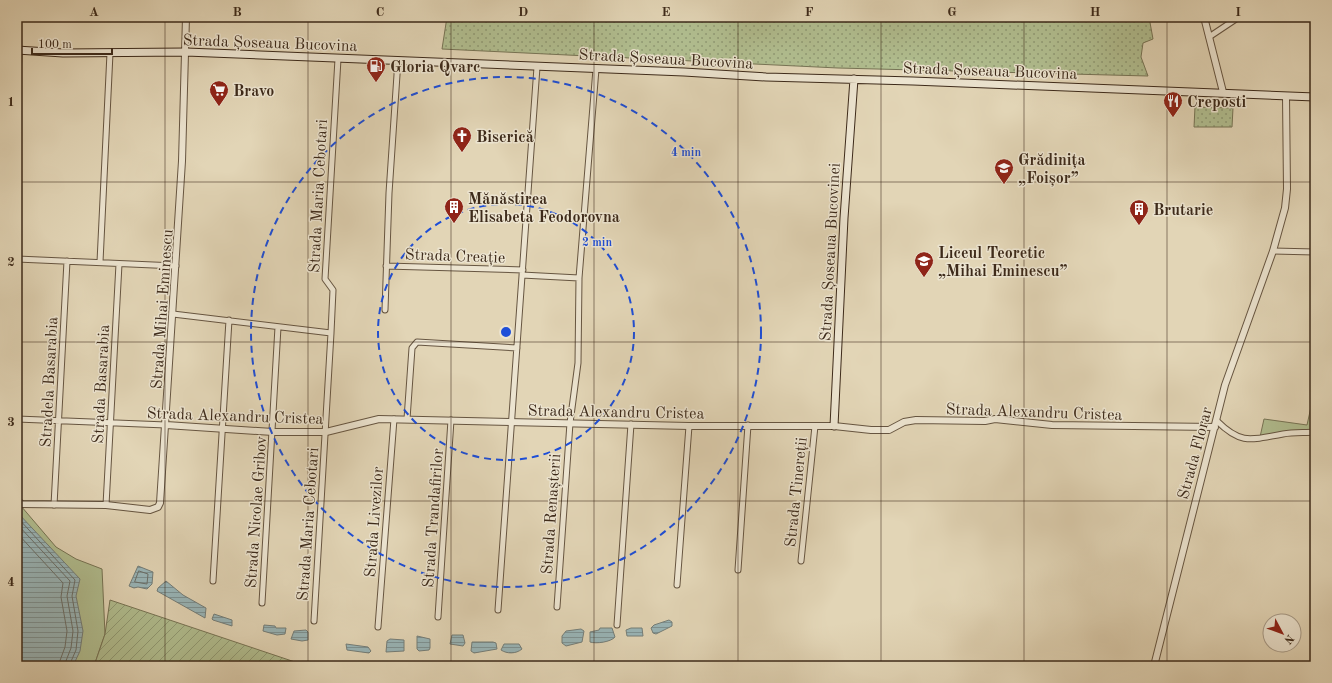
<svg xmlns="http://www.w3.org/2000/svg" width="1332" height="683" font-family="'Old Standard TT',serif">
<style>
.grass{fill:#b1be90;stroke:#777455}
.park{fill:url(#park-dots);stroke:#777455}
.garden{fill:url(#garden-furrows);stroke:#777455}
.water{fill:url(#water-rules);stroke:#747e79}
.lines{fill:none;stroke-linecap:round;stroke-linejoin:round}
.shore{stroke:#6b706a;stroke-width:1}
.minor-casing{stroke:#665541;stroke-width:7}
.tertiary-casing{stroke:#665541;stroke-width:8}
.secondary-casing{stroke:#3d2a1a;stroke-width:9}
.minor{stroke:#ece4d0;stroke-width:5}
.tertiary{stroke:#ece4d0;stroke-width:6}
.secondary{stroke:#ece4d0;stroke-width:7}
.grid{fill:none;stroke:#3d2a1a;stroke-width:1;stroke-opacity:0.55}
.ring{fill:none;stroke:#1d4ed8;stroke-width:2;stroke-dasharray:7 5}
.labels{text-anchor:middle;stroke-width:3;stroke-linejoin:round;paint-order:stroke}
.street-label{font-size:16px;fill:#3d2a1a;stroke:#ece4d0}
.poi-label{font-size:16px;font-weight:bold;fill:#3d2a1a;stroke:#ece4d0;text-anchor:start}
.centre{fill:#1d4ed8;stroke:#ece4d0;stroke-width:2}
.ring-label{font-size:12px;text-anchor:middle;font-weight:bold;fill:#1d4ed8;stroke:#ece4d0;stroke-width:3;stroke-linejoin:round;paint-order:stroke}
.neatline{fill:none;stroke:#3d2a1a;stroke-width:1.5}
.grid-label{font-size:13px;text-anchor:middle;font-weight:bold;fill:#3d2a1a}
</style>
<defs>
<pattern id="park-dots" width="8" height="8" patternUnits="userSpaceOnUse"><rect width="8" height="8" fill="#b1be90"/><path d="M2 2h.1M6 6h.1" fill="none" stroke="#919b75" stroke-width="1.8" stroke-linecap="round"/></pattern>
<pattern id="garden-furrows" width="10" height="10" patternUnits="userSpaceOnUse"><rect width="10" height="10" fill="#b1be90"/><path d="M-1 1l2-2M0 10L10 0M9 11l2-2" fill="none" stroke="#919b75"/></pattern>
<pattern id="water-rules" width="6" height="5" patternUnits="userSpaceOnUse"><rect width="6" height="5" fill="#99b6b9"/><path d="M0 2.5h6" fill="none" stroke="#7e9496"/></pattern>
</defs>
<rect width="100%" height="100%" fill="#e2d5b6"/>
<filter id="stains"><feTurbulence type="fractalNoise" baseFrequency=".005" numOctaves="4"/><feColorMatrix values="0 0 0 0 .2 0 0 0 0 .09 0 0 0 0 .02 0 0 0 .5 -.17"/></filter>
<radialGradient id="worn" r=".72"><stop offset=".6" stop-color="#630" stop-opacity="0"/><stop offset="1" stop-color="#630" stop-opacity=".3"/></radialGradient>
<!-- grass -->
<path class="grass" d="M1315,389V430L1260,437L1264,419L1307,425Z
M17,504L21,506L56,547L76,559L102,569L105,634L94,666H17Z"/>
<!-- park -->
<path class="park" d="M447,17H1149L1153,39L1143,43L1141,57L1148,76L838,68L442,49Z
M1195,107L1233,108L1232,127H1194Z"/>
<!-- garden -->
<path class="garden" d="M110,600L295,662L294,666H94L105,634Z"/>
<!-- water -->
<path class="water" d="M17,512L80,579L76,596L83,631L80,651L73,666H17Z
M138,566L153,572L152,584L147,589L138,587L134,588L129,586Z
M166,581L183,595L206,608L205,618L157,591L158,588Z
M214,614L232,620V626L213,620L212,619Z
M669,620L672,622V626L656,634L653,633L651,628L654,625Z
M264,625L275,626L276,628H286L285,634L277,635L263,631Z
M600,628H612L615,637C611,642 596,644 590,642V632L599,630Z
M631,628H642L643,636H627L626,630Z
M581,629L584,631L582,642L566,646L562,643V636L566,631Z
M306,630L308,632V640L302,641L291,639L294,631Z
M452,635H463L465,643L463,646L450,644Z
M417,636L430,639V648L429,650L419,651L417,649Z
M390,639L404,640V651L386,652L387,641Z
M472,642H493L496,643L497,649L474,653L471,651Z
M346,644L368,647L371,651L369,653L347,650Z
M504,644H519L522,649C516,654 507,654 501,650Z"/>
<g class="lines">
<!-- shore -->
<path class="shore" d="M17,517L75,580L72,596L78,631L76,650L69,666
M17,524L70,581L67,596L73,631L71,648L64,666
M17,533L63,583L61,597L67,631L65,647L58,666
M139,571L148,574L147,584L135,582Z"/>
<defs>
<path id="minor" d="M1209,37L1239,17
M1314,97L1315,61
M17,109L19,51
M1273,251L1315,252
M17,259L176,266
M100,262L110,53
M386,266L523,270
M522,275L579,278
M385,310L389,193L398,60
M173,314L331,333
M17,419L166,425
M407,419L412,348L417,342L517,348
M1217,421C1242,446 1253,439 1283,434C1294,432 1305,433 1315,432
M54,505L67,261
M106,505L119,264
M801,561L815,426
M738,570L748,425
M213,581L229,320
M677,585L689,426
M262,603L278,327
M557,607L570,423L578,363L579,278L596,69
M498,610L537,67
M438,617L451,420
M314,621L331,333L333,290L325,279L338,59
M617,625L631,424
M378,627L394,419"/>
<path id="tertiary" d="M1204,17L1223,92
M166,425L273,432H326L379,419L689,426H834L871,430H889L904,422L916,420L985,421L995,419L1052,425L1215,427
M17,501L22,504L106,505L150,510L158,507L160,503L182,161L186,17
M1154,666L1225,385L1273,251L1285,208L1287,189L1286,96"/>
<path id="secondary" d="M17,50L63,53L186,52L684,72L766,77L913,81L1315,97
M834,426L844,218L854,79"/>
</defs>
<!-- minor casing -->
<use href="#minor" class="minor-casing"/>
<!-- tertiary casing -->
<use href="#tertiary" class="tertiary-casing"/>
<!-- secondary casing -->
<use href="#secondary" class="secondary-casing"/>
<!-- minor -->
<use href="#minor" class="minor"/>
<!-- tertiary -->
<use href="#tertiary" class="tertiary"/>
<!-- secondary -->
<use href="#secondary" class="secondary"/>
</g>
<!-- grid -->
<path class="grid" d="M165,17V666M308,17V666M451,17V666M594,17V666M738,17V666M881,17V666M1024,17V666M1167,17V666M17,182H1315M17,342H1315M17,501H1315"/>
<!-- distance rings -->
<g class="ring">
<circle cx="506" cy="332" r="128"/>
<circle cx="506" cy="332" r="255"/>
</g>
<!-- icons -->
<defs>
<symbol id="fuel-pin" viewBox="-11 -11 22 30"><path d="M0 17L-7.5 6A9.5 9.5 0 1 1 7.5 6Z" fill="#8f2418" stroke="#ece4d0"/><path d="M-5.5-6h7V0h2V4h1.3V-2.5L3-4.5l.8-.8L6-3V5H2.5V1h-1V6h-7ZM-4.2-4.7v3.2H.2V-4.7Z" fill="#fff"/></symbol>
<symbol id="supermarket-pin" viewBox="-11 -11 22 30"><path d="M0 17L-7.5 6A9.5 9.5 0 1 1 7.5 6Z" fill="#8f2418" stroke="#ece4d0"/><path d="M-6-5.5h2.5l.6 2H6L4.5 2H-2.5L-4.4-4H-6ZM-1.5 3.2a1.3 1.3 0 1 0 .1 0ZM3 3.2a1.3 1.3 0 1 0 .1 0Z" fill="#fff"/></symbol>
<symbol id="restaurant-pin" viewBox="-11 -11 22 30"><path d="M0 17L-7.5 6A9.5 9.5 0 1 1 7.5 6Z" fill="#8f2418" stroke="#ece4d0"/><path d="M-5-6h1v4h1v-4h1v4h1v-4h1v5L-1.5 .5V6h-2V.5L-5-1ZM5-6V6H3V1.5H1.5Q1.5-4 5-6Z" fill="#fff"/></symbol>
<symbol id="church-pin" viewBox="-11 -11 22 30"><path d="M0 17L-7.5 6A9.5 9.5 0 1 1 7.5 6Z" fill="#8f2418" stroke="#ece4d0"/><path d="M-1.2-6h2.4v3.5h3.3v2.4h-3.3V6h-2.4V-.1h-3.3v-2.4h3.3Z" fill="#fff"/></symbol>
<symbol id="school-pin" viewBox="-11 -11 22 30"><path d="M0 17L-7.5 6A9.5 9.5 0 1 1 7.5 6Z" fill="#8f2418" stroke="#ece4d0"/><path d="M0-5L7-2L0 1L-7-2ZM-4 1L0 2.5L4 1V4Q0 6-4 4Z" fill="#fff"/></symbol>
<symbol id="building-pin" viewBox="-11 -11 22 30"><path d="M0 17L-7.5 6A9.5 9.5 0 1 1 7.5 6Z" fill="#8f2418" stroke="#ece4d0"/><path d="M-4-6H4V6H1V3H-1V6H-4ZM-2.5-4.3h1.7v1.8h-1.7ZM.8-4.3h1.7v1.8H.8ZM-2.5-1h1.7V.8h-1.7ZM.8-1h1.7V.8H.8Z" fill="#fff"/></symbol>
</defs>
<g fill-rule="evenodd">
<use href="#fuel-pin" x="365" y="55" width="22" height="30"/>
<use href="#supermarket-pin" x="208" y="79" width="22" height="30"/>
<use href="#restaurant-pin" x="1162" y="90" width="22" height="30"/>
<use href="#church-pin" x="451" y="125" width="22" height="30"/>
<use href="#school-pin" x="993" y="157" width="22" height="30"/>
<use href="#building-pin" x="443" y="196" width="22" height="30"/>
<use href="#building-pin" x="1128" y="198" width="22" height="30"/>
<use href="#school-pin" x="913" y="250" width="22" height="30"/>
</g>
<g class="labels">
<!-- street labels -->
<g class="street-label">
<text transform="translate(270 42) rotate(2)" y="6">Strada Șoseaua Bucovina</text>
<text transform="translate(666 58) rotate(3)" y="6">Strada Șoseaua Bucovina</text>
<text transform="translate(990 70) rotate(2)" y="6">Strada Șoseaua Bucovina</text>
<text transform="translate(317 196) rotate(-87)" y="6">Strada Maria Cebotari</text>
<text transform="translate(829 252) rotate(-87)" y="6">Strada Șoseaua Bucovinei</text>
<text transform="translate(455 255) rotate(2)" y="6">Strada Creație</text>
<text transform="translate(161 309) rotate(-86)" y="6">Strada Mihai Eminescu</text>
<text transform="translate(48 382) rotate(-87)" y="6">Stradela Basarabia</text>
<text transform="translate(100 384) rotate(-87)" y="6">Strada Basarabia</text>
<text transform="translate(616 411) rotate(1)" y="6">Strada Alexandru Cristea</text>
<text transform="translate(1034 411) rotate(2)" y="6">Strada Alexandru Cristea</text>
<text transform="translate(235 415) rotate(2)" y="6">Strada Alexandru Cristea</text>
<text transform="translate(1194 453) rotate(-75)" y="6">Strada Florar</text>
<text transform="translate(795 492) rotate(-84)" y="6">Strada Tinereții</text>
<text transform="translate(255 512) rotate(-86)" y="6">Strada Nicolae Gribov</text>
<text transform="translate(550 514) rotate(-86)" y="6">Strada Renașterii</text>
<text transform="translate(432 518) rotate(-86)" y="6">Strada Trandafirilor</text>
<text transform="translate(373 522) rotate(-86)" y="6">Strada Livezilor</text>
<text transform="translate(307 524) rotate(-86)" y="6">Strada Maria Cebotari</text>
</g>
<!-- poi labels -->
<g class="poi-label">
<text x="390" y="72">Gloria Qvarc</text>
<text x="233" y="96">Bravo</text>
<text x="1187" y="107">Creposti</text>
<text x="476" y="142">Biserică</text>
<text x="1018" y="165">Grădinița<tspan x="1018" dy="18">„Foișor”</tspan></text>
<text x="468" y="204">Mănăstirea<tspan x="468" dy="18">Elisabeta Feodorovna</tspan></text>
<text x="1153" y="215">Brutarie</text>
<text x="938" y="258">Liceul Teoretic<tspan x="938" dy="18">„Mihai Eminescu”</tspan></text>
</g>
</g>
<circle cx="506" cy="332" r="6" class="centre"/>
<g class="ring-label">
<text x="686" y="156">4 min</text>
<text x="597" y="246">2 min</text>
</g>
<!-- margin -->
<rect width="1332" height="683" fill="none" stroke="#e2d5b6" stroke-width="44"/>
<!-- north arrow -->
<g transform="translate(1282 633) rotate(131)"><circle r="19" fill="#ece4d0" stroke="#a69a87"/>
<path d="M0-3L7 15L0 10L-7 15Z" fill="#8f2418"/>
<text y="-6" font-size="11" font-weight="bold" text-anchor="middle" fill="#3d2a1a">N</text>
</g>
<!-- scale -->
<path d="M32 48v6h80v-6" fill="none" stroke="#3d2a1a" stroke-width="2"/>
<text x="38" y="48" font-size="12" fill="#3d2a1a" stroke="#ece4d0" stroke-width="3" paint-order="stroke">100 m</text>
<rect x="22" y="22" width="1288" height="639" class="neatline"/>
<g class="grid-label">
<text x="94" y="16">A</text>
<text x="237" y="16">B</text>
<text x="380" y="16">C</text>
<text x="523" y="16">D</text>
<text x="666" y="16">E</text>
<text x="809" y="16">F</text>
<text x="952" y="16">G</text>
<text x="1095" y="16">H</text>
<text x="1238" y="16">I</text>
<text x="11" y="106">1</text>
<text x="11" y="266">2</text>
<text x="11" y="426">3</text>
<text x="11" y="586">4</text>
</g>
<rect width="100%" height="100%" filter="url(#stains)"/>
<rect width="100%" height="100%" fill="url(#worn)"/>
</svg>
